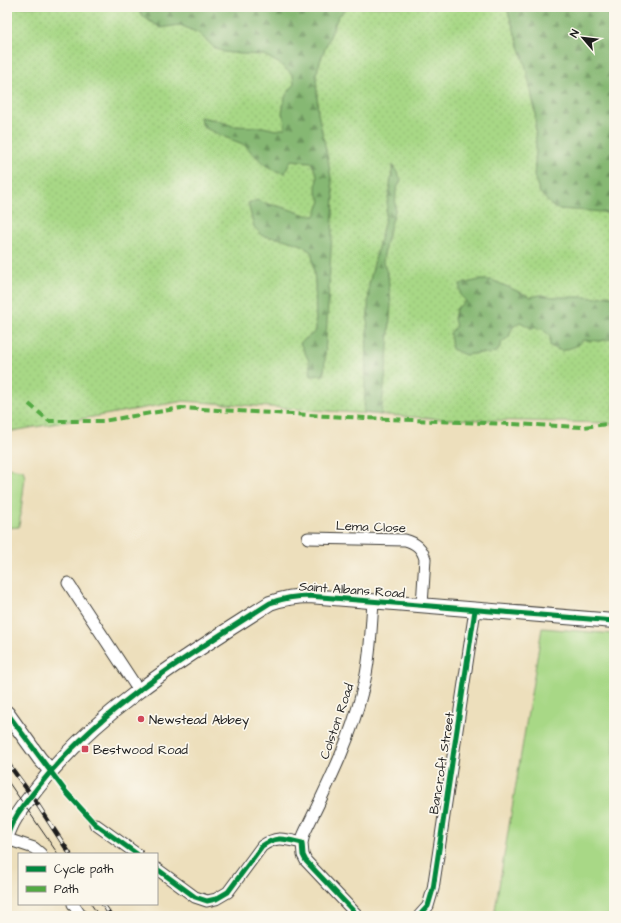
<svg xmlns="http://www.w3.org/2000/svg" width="621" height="923" font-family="'Architects Daughter',sans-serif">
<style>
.grass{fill:url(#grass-dots);stroke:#627a51}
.forest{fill:url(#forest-firs);stroke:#516a48}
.green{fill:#a8d886;stroke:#627a51}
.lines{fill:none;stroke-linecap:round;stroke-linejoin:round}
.minor-casing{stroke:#3b3934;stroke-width:13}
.tertiary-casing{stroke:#3b3934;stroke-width:16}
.minor{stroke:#fff;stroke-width:11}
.tertiary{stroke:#fff;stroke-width:14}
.tram{stroke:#1c1c1c;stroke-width:1}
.rail-casing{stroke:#1c1c1c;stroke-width:4.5}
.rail{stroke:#fbf7ec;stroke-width:3;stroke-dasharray:9;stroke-linecap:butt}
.quiet{stroke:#52a943;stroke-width:4;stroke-dasharray:8 4;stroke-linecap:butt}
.cycleway-casing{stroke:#fbf7ec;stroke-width:8}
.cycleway{stroke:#00873e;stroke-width:5}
.poi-dot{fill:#d1495b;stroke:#fbf7ec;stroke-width:1.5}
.labels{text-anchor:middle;stroke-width:3.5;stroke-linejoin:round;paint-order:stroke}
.street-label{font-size:13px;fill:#1c1c1c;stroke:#fbf7ec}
.poi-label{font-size:13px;fill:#1c1c1c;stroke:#fbf7ec;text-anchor:start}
</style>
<defs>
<pattern id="grass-dots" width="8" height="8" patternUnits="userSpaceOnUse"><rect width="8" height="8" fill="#a8d886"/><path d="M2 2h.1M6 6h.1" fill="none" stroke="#90b973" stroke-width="1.8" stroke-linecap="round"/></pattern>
<pattern id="forest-firs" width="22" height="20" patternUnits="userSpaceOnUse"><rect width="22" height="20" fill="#86b873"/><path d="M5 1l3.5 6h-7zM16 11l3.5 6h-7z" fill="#6d955e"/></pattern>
</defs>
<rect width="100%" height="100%" fill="#fbf7ec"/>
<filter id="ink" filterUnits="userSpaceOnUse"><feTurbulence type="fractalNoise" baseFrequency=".025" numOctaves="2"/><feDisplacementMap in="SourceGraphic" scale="8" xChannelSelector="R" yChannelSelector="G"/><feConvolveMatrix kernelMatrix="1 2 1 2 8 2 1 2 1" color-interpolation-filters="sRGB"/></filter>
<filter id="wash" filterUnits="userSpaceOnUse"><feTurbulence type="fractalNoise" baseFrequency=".012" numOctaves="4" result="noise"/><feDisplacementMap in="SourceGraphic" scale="16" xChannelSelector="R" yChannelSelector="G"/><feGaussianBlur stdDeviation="0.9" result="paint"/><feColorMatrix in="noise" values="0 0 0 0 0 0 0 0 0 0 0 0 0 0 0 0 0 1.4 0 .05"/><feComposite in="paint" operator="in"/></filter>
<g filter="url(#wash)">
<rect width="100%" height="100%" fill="#eddfbc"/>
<!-- grass -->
<path class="grass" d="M7,7H614V425L607,423L442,419L184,401L7,432Z"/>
<!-- forest -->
<path class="forest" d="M137,7H347L338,17L322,56L316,74L318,113L328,159L334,197L324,375L311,376L309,361L300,343L316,331L315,282L312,253L302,245L283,239L263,236L254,227L248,203L258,200C269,206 274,204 285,208C296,211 304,216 315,216L321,201L316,192L317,175L311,162L291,160L285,173L276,171L265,165L243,144L227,138L203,127L200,117L216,120L233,126L263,127L276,130L285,128V122L282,113L285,97L294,84L293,75L280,64L264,55L241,54L224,52L215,48L198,33L180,25L161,28L142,16Z
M508,7H614V215L603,212L558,209L554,208L540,193L534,176L536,151L535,110L525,64L508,12Z
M393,165L401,180L396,191L395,211L386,242L383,262L388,275L391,304L387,360L381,415L364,413L369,284L385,219Z
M480,280H492L531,297L540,295L554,297H587L594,298L609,295L614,298V338L600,341L583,340L576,346L562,351L550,346V336L542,329L531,328L520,322L512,328L509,337L502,342L498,351L490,354L481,353L465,355L452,349L450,333L456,326L454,319L456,309L466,301L460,295V284Z"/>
<!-- green -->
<path class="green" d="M7,468L23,470L25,477L19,527L7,528Z
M542,628L614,634V916H494Z"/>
</g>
<g filter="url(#ink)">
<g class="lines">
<defs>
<path id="minor" d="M308,538L405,540C416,543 422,548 425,559L422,605
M68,583L139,691
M95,824L137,854
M7,839L34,848L41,854
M302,843L304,834C326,788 350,742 362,692C370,663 371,632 373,601
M157,869L195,897L207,901L216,899L228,892L262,846C277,835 285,839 302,843L303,855L306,861L358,916
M73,904L81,916
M419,916L428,906L433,889L475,610"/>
<path id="tertiary" d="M7,713L40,759L51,771
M7,835C15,814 25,804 38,787C100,708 187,656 270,603C284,598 295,596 309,596L614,621"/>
</defs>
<!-- minor casing -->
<use href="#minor" class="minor-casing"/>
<!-- tertiary casing -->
<use href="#tertiary" class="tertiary-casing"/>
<!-- minor -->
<use href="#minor" class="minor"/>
<!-- tertiary -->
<use href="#tertiary" class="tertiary"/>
<!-- tram -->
<path class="tram" d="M7,780L58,854
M91,904L99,916"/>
<defs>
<path id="rail" d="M7,762L32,796L70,854
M103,904L111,916"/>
</defs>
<!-- rail casing -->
<use href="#rail" class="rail-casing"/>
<!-- rail -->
<use href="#rail" class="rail"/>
<!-- quiet -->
<path class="quiet" d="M29,404L49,421H103L181,408L365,418L583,427L614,423"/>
<defs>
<path id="cycleway" d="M7,713L66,792L95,824L137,854
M7,835C15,814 25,804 38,787C100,708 187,656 270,603C284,598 295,596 309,596L614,621
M157,869L195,897L207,901L216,899L228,892L262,846C277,835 285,839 302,843L303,855L306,861L358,916
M419,916L428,906L433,889L475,610"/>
</defs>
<!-- cycleway casing -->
<use href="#cycleway" class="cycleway-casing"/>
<!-- cycleway -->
<use href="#cycleway" class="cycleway"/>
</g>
</g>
<!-- markers -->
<g class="poi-dot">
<circle cx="141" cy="719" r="4"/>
<rect x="81" y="745" width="8" height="8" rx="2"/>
</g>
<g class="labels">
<!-- street labels -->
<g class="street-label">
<text transform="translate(371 526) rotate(2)" y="5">Lema Close</text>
<text transform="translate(352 589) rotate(4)" y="5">Saint Albans Road</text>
<text transform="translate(336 721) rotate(-71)" y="5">Colston Road</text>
<text transform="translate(441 763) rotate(-81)" y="5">Bancroft Street</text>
</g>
<!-- poi labels -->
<g class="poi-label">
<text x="149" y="724">Newstead Abbey</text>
<text x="93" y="754">Bestwood Road</text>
</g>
</g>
<!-- margin -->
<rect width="621" height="923" fill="none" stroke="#fbf7ec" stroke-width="24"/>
<!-- legend -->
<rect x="18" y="853" width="140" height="52" fill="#fbf7ec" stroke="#a29f99"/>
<rect x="26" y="866" width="20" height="6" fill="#00873e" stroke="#a29f99"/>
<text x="54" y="873" font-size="12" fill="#1c1c1c">Cycle path</text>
<rect x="26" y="886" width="20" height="6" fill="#52a943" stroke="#a29f99"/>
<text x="54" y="893" font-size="12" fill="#1c1c1c">Path</text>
<!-- north arrow -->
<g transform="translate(583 38) rotate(298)" stroke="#fbf7ec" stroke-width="3" paint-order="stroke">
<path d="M0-3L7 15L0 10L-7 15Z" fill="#1c1c1c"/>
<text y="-6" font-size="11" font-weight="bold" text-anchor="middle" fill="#1c1c1c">N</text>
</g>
</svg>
